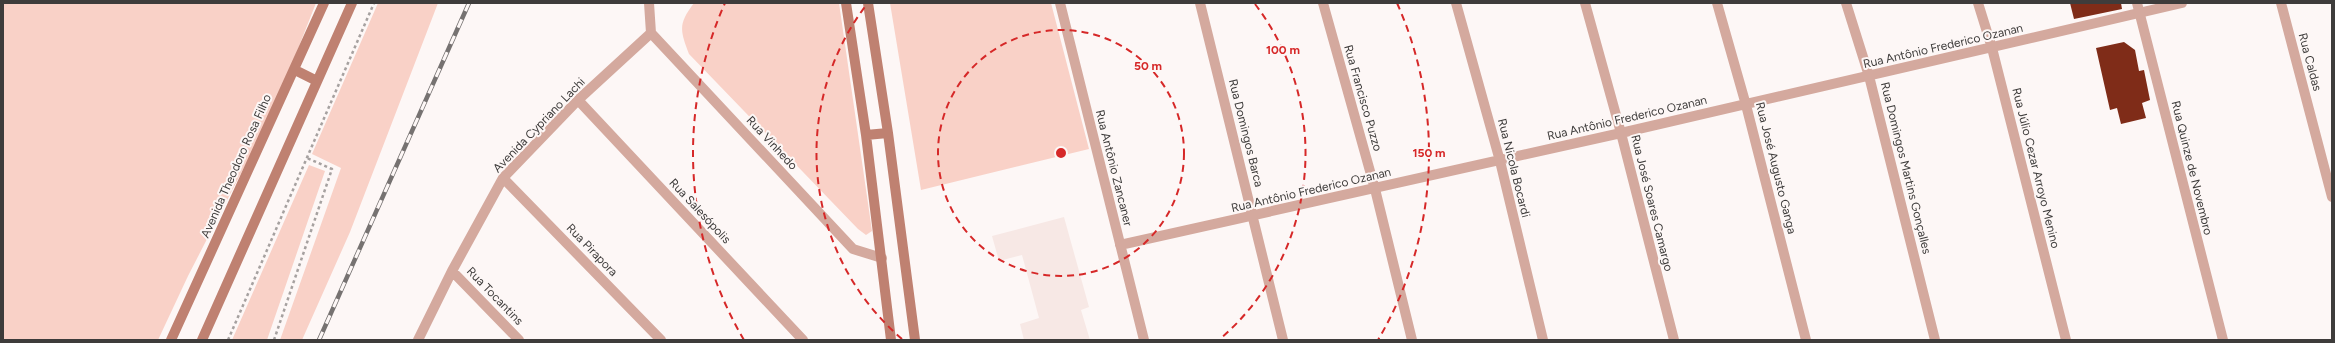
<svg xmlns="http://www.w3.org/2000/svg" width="2335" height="343" font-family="Figtree,sans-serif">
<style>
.built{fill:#f7e8e5}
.green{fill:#f9d1c7}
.building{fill:#7f2c18}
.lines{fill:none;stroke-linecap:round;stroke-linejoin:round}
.path{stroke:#a6a1a0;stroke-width:2.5;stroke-dasharray:3 3;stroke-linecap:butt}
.minor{stroke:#d4a99e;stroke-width:10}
.tertiary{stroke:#d4a99e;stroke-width:10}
.secondary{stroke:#bf8171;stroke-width:10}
.rail-casing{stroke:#767271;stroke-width:4.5}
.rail{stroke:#fdf7f6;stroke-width:3;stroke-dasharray:9;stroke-linecap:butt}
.ring{fill:none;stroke:#d62828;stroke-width:2;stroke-dasharray:7 5}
.labels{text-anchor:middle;stroke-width:4;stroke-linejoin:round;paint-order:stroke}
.street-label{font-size:12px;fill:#3e3c3b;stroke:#fdf7f6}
.centre{fill:#d62828;stroke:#fdf7f6;stroke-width:2}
.ring-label{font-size:12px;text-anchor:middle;font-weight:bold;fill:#d62828;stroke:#fdf7f6;stroke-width:4;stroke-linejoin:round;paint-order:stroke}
</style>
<rect width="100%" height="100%" fill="#fdf7f6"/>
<!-- built -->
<path class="built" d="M1064,217L1089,307L1081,310L1090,340H1024L1020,324L1039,318L1022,255L999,261L992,236Z"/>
<!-- green -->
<path class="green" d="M3,3H316L275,107L188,276L158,340H3Z
M378,3H438L350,232L302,340H280L341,168L312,154Z
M694,3H839L872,231L866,235L858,229L689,54C680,30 678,24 694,3Z
M890,3H1051L1089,149L921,190Z
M309,165L325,171L267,340H232Z"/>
<!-- building -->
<path class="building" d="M2070,3H2121L2122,9L2074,19Z
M2124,42L2135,50L2139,71L2144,70L2150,100L2142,103L2146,118L2121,124L2117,108L2110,110L2096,48Z"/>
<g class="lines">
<!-- path -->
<path class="path" d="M228,340L374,3
M274,340L332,169L307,158"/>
<!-- minor -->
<path class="minor" d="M1060,3L1144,340
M1200,3L1283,340
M1323,3L1375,189L1412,340
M1456,3L1500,161L1543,340
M1585,3L1621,133L1674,340
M1717,3L1746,105L1806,340
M1846,3L1869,76L1935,340
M1978,3L1992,48L2066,340
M2281,3L2332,197
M651,33L853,249L882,258
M578,100L803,340
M503,178L661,340
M1120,245L1621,133L2182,3
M452,271L519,340
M418,340L452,271L503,178L578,100L651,33L649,3"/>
<!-- tertiary -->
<path class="tertiary" d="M2137,3L2223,340"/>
<!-- secondary -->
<path class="secondary" d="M846,3L866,135L891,340
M868,3L888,133L915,340
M295,70L317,81
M866,135L888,133
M171,340L324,3
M202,340L352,3"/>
<defs>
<path id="rail" d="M319,340L469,3"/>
</defs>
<!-- rail casing -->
<use href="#rail" class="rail-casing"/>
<!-- rail -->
<use href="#rail" class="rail"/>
</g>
<!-- distance rings -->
<g class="ring">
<circle cx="1061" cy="153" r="123"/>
<path d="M902 339A245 245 0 0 1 867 4M1255 4A245 245 0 0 1 1220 339"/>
<path d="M744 340A368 368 0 0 1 725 3M1397 3A368 368 0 0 1 1378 340"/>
</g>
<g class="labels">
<!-- street labels -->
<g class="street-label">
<text transform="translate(1943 46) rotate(-13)" y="4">Rua Antônio Frederico Ozanan</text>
<text transform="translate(2310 62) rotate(75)" y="4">Rua Caldas</text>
<text transform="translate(1363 98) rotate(74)" y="4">Rua Francisco Puzzo</text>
<text transform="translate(1627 118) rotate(-13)" y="4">Rua Antônio Frederico Ozanan</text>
<text transform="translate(539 125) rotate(-46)" y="4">Avenida Cypriano Lachi</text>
<text transform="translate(1246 133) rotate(76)" y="4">Rua Domingos Barca</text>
<text transform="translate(772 143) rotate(47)" y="4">Rua Vinhedo</text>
<text transform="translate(236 166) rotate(-66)" y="4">Avenida Theodoro Rosa Filho</text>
<text transform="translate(1114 168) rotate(76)" y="4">Rua Antônio Zancaner</text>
<text transform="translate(1514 168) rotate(76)" y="4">Rua Nicola Bocardi</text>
<text transform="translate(1776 168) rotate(76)" y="4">Rua José Augusto Ganga</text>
<text transform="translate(1906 168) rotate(76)" y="4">Rua Domingos Martins Gonçalles</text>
<text transform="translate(2036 168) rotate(76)" y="4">Rua Júlio Cezar Arroyo Menino</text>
<text transform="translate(2192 168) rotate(76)" y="4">Rua Quinze de Novembro</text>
<text transform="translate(1311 190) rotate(-13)" y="4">Rua Antônio Frederico Ozanan</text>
<text transform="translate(1652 203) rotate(76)" y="4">Rua José Soares Camargo</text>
<text transform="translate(700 211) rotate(47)" y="4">Rua Salesópolis</text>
<text transform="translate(592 250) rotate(46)" y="4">Rua Pirapora</text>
<text transform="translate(495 296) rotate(46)" y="4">Rua Tocantins</text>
</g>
</g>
<circle cx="1061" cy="153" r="6" class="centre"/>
<g class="ring-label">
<text x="1283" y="54">100 m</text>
<text x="1148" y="70">50 m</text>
<text x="1429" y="157">150 m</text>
</g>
<!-- border -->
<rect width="2335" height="343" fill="none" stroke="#3e3c3b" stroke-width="8"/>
</svg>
